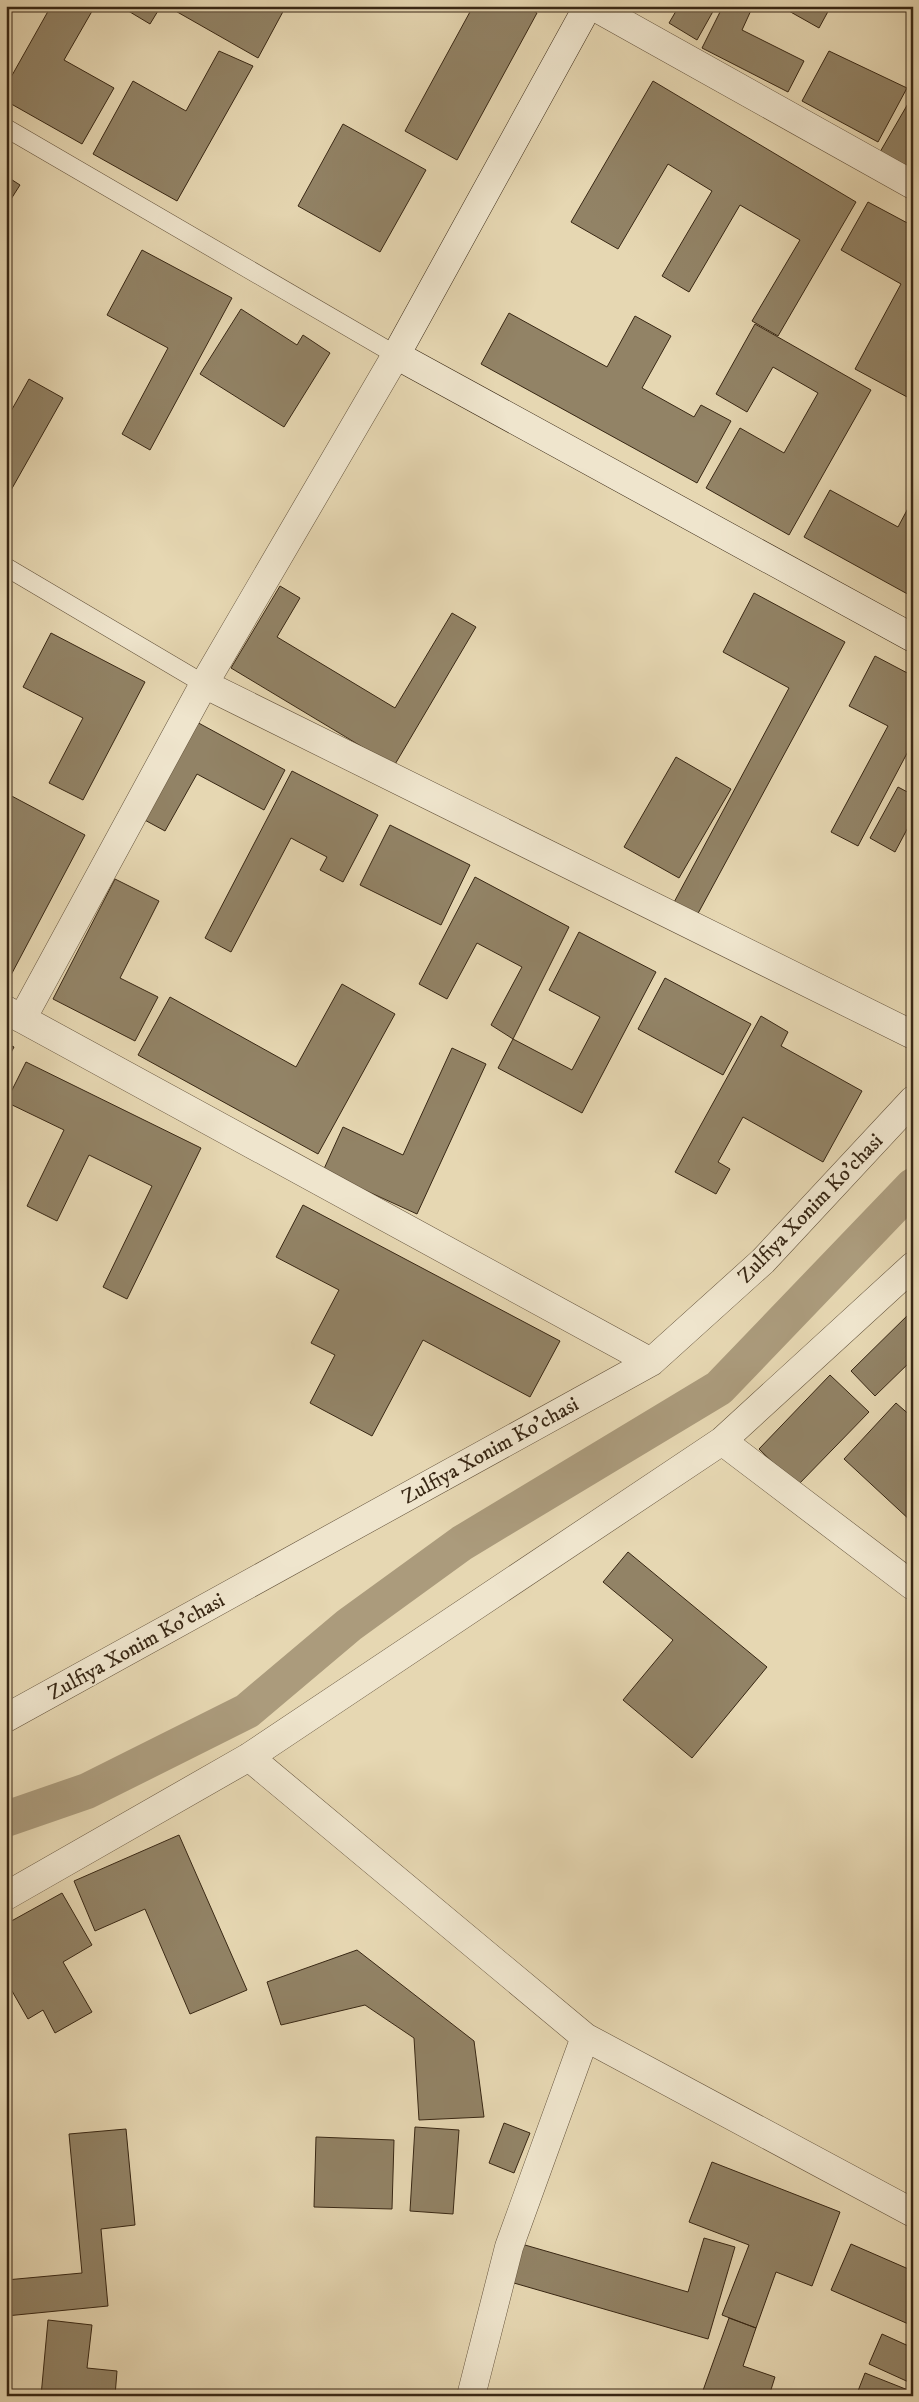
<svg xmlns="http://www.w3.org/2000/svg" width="919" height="2402" font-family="'IM FELL DW Pica',serif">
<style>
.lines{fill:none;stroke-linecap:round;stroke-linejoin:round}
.canal{stroke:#ab9b7c;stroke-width:36}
.building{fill:#928366;stroke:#382714}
.lane-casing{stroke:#64533c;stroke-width:19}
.street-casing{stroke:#64533c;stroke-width:29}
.secondary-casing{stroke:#382714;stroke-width:29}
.lane{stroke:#efe5cd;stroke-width:18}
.street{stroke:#efe5cd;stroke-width:28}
.secondary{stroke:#efe5cd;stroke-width:28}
.labels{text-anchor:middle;stroke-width:4;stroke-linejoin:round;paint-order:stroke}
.street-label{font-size:21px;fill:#382714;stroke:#efe5cd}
</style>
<rect width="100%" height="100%" fill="#e6d7b2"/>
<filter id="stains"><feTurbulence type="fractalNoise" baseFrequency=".004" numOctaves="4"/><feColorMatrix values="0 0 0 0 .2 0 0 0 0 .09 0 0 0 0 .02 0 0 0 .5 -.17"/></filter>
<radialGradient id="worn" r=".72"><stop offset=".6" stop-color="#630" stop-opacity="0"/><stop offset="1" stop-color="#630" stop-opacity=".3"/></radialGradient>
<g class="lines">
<!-- canal -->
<path class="canal" d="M6,1819L87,1791L247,1711L349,1625L462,1543L719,1388L913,1186"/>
</g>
<!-- building -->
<path class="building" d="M51,6H95L64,60L114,88L82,144L6,101V86Z
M120,6H161L150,24Z
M173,6H286L258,58L172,9Z
M463,6H524L537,13L457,160L405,131L471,10Z
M679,6H716L697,40L669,23Z
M723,6H753L742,30L804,61L788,92L702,48Z
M780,6H831L819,28Z
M219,51L253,66L177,201L93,154L133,81L186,111Z
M829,51L907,88L878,142L802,101Z
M653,81L856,202L778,336L752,321L800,240L740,205L689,292L662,276L712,191L668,164L618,249L571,222Z
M913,95V171L880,152Z
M343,124L426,170L380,252L298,206Z
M6,176L20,185L6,207Z
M868,202L913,226V391L909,398L855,369L901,284L841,250Z
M142,250L232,298L150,450L122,434L168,348L107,315Z
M241,309L297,345L303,335L330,353L284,427L200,374Z
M509,313L607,367L635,316L671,336L642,388L694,417L701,405L731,421L697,483L481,364Z
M755,324L871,390L789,535L706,488L740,428L784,453L818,393L773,367L747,412L716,394Z
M29,379L63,398L6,499V420Z
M830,490L898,527L913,499V597L804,537Z
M280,586L300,598L277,637L395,708L452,613L476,627L394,766L231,668Z
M754,593L845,642L695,919L672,906L789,688L723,652Z
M51,633L145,682L83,800L49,783L83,718L23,687Z
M875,656L913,676V742L858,846L831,832L888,726L849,706Z
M193,720L285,770L264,810L197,774L165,831L141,818Z
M676,757L731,789L679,878L624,847Z
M292,771L378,815L343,882L320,870L327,857L291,838L231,952L205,938Z
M898,787L913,795V818L895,852L870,838Z
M6,793L85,835L11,975L6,973Z
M390,825L470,865L441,925L360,885Z
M475,877L569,927L513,1039L491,1025L522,967L477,943L447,999L419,984Z
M115,879L159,901L120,978L158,997L135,1041L53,999Z
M579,932L656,972L582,1113L498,1068L513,1039L572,1070L600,1017L549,990Z
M665,978L751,1024L723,1075L638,1029Z
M342,984L395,1014L318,1154L138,1055L170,997L296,1067Z
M761,1016L788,1032L781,1046L862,1091L823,1162L743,1117L718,1162L730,1169L716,1194L675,1172Z
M6,1043L14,1047L6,1062Z
M452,1048L486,1064L417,1214L323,1171L343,1127L403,1155Z
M26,1062L201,1148L127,1299L103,1287L152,1186L89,1155L57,1221L27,1206L64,1130L6,1102Z
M303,1205L560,1341L530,1397L423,1340L372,1436L310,1403L335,1355L311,1343L339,1290L276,1257Z
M913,1310V1359L875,1396L851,1371Z
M830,1375L869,1412L797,1486L759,1449Z
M896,1403L913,1418L912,1522L844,1459Z
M628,1552L767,1667L692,1758L623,1700L673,1640L603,1582Z
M179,1835L247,1990L190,2014L145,1909L95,1931L74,1881Z
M62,1893L92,1945L63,1962L92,2012L55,2033L43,2010L28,2019L8,1984L6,1985V1924Z
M357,1950L474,2041L484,2117L419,2120L414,2038L365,2005L281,2025L267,1982Z
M504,2123L530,2133L514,2173L489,2163Z
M415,2127L459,2130L453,2214L410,2211Z
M126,2129L135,2225L101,2229L108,2306L6,2316V2280L82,2273L69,2134Z
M316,2137L394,2140L392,2209L314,2207Z
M712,2162L840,2212L812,2286L776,2272L756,2328L722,2315L749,2245L689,2222Z
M704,2238L735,2247L708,2339L507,2281L518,2243L688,2292Z
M851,2244L913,2271V2326L831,2290Z
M729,2318L756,2328L743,2366L775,2377L769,2396H701Z
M48,2320L92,2325L87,2368L117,2371L115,2396H41Z
M882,2334L913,2348V2384L869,2364Z
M865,2373L913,2392V2396H856Z"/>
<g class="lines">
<defs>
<path id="lane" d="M6,128L396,355
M6,567L204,684"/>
<path id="street" d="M593,6L913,185
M396,355L204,684L913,1035
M6,1010L651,1362
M22,1019L204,684
M722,1441L913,1586
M6,1718L651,1362L763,1261L913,1100
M249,1757L585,2037L913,2213
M6,1896L249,1757L722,1441L913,1266
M471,2396L509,2247L585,2037"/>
<path id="secondary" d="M588,6L396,355L913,638"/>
</defs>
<!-- lane casing -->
<use href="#lane" class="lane-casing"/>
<!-- street casing -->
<use href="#street" class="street-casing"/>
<!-- secondary casing -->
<use href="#secondary" class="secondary-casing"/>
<!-- lane -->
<use href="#lane" class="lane"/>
<!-- street -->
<use href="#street" class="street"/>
<!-- secondary -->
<use href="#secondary" class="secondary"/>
</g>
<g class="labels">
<!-- street labels -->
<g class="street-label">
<text transform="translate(810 1208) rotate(-46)" y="7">Zulfiya Xonim Ko'chasi</text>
<text transform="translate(490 1450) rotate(-29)" y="7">Zulfiya Xonim Ko'chasi</text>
<text transform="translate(136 1646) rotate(-29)" y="7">Zulfiya Xonim Ko'chasi</text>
</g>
</g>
<!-- margin -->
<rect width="919" height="2402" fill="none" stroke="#e6d7b2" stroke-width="25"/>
<rect x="8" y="8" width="904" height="2387" fill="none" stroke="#382714" stroke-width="2.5"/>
<rect x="12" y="12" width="894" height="2377" fill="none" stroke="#382714"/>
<rect width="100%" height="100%" filter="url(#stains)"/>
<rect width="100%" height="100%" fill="url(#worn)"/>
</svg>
